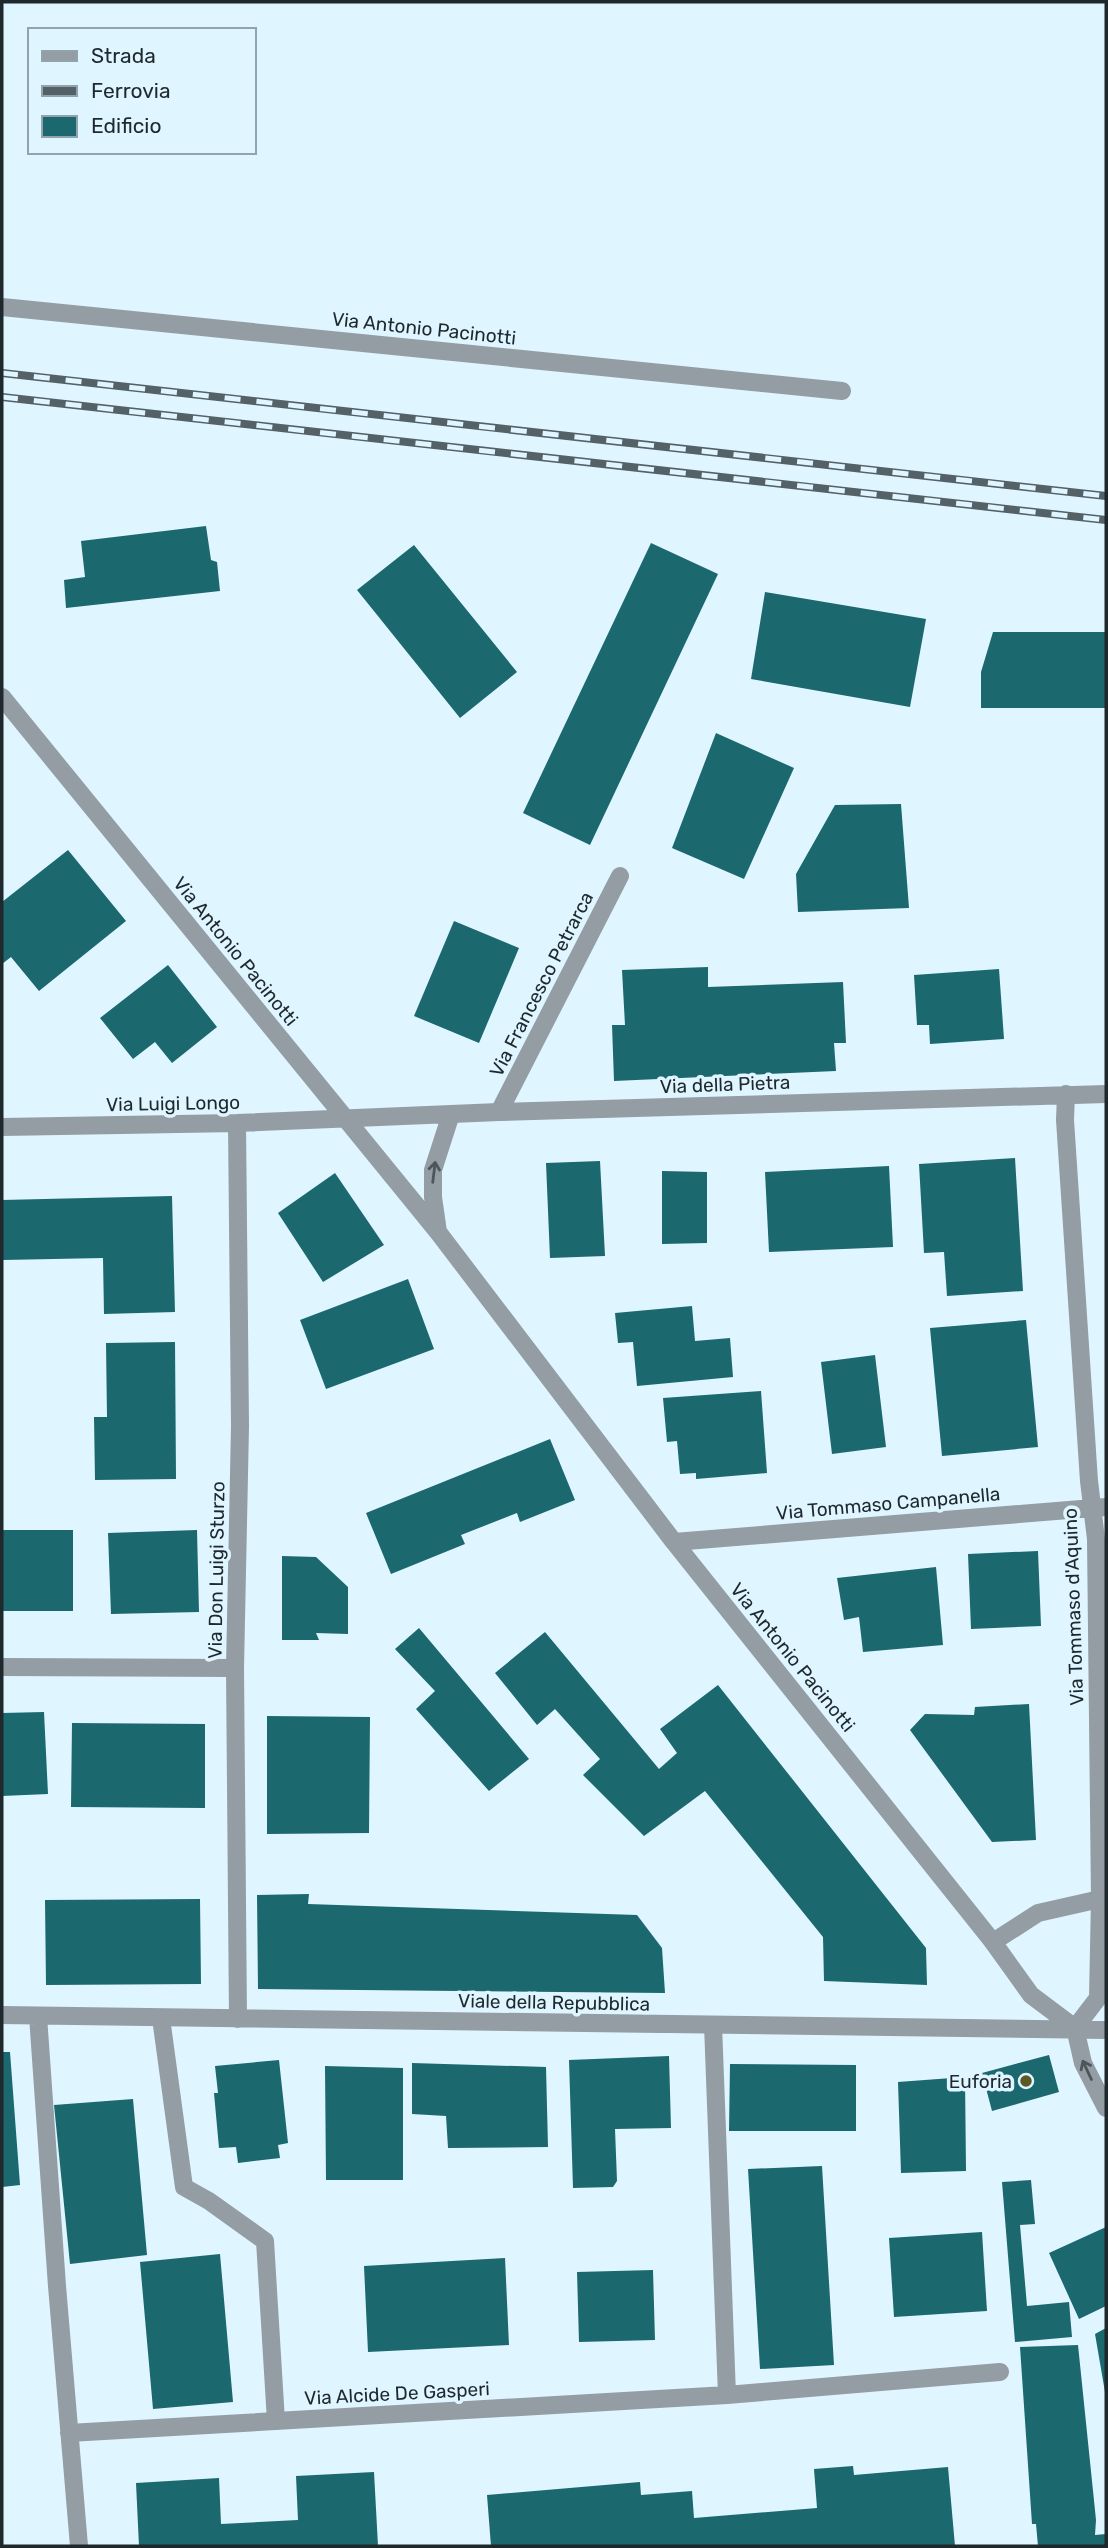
<svg xmlns="http://www.w3.org/2000/svg" width="1108" height="2548" font-family="Rubik,sans-serif">
<style>
.building{fill:#1b686e}
.lines{fill:none;stroke-linecap:round;stroke-linejoin:round}
.lane{stroke:#949ca4;stroke-width:18}
.street{stroke:#949ca4;stroke-width:18}
.rail-casing{stroke:#546167;stroke-width:8}
.rail{stroke:#dff5ff;stroke-width:5;stroke-dasharray:16;stroke-linecap:butt}
.oneway{stroke:#4d565d}
.poi-dot{fill:#5b5926;stroke:#dff5ff;stroke-width:2.5}
.labels{text-anchor:middle;stroke-width:7;stroke-linejoin:round;paint-order:stroke}
.street-label{font-size:19px;fill:#1e282d;stroke:#dff5ff}
.poi-label{font-size:19px;fill:#1e282d;stroke:#dff5ff;text-anchor:end}
</style>
<rect width="100%" height="100%" fill="#dff5ff"/>
<!-- building -->
<path class="building" d="M206,526L211,560L217,562L220,591L66,608L64,580L85,577L81,541Z
M651,543L718,574L590,845L523,813Z
M414,545L517,672L460,718L357,590Z
M765,592L926,619L910,707L751,679Z
M993,632H1106V708H981V672Z
M716,733L794,768L744,879L672,848Z
M901,804L909,908L798,912L796,874L835,805Z
M68,850L126,921L39,991L11,957L2,964V902Z
M454,921L519,948L479,1043L414,1016Z
M168,965L217,1027L172,1063L155,1042L133,1059L100,1018Z
M708,967V987L843,982L846,1043H834L836,1071L614,1081L612,1025H625L622,970Z
M999,969L1004,1039L930,1044L929,1025H917L914,975Z
M1015,1158L1023,1291L947,1296L944,1252L924,1253L919,1164Z
M600,1161L605,1256L550,1258L546,1163Z
M889,1166L893,1247L769,1252L765,1172Z
M662,1171L707,1172V1243L662,1244Z
M335,1173L384,1245L323,1282L278,1213Z
M172,1196L175,1312L104,1314L103,1258L3,1260L2,1200Z
M408,1279L434,1349L326,1389L300,1320Z
M692,1306L695,1341L730,1338L733,1377L637,1386L633,1342L618,1343L615,1313Z
M1026,1320L1038,1447L942,1456L930,1328Z
M175,1342L176,1479L95,1480L94,1417H107L106,1343Z
M875,1355L886,1447L832,1454L821,1362Z
M761,1391L767,1473L696,1479V1473L680,1474L677,1441L667,1442L663,1398Z
M550,1439L575,1500L520,1522L517,1513L461,1535L465,1544L391,1574L366,1513Z
M2,1530H73V1611H2Z
M197,1530L199,1612L111,1614L108,1533Z
M1038,1551L1041,1626L971,1629L968,1554Z
M282,1556L316,1557L348,1587V1634L316,1633L319,1640H282Z
M936,1567L943,1645L863,1652L859,1617L844,1620L837,1578Z
M419,1628L529,1759L489,1791L416,1709L435,1691L395,1649Z
M545,1632L659,1769L677,1753L660,1729L718,1685L926,1948L927,1985L824,1981L823,1937L705,1791L644,1836L583,1775L600,1759L555,1709L537,1725L495,1673Z
M1029,1704L1036,1840L992,1842L910,1730L925,1714L974,1715L975,1707Z
M44,1712L48,1794L2,1796V1713Z
M267,1716L370,1717L369,1833L267,1834Z
M72,1723L205,1724V1808L71,1807Z
M309,1894L308,1904L637,1915L662,1948L665,1993L258,1989L257,1895Z
M200,1899L201,1984L46,1985L45,1900Z
M2,2052H10L20,2185L2,2187Z
M1049,2055L1059,2092L992,2111L982,2073Z
M669,2056L671,2128L615,2129L617,2181L613,2187L573,2188L569,2060Z
M279,2060L288,2143L278,2145L280,2158L238,2163L236,2147L219,2148L214,2093H218L215,2066Z
M412,2063L546,2067L548,2147L448,2148L446,2116L412,2114Z
M730,2064L856,2065V2131H729Z
M325,2066L403,2068V2180H326Z
M965,2077L966,2171L901,2173L898,2082Z
M133,2099L147,2255L70,2264L54,2105Z
M822,2166L834,2365L760,2369L748,2169Z
M1031,2180L1035,2224L1020,2225L1027,2306L1069,2302L1072,2337L1015,2342L1002,2182Z
M1106,2227V2306L1079,2319L1049,2253Z
M982,2232L987,2311L894,2317L889,2238Z
M220,2254L233,2402L153,2409L140,2262Z
M505,2258L509,2345L368,2352L364,2266Z
M653,2270L655,2340L579,2342L577,2272Z
M1106,2328V2392H1105L1095,2334Z
M1078,2345L1096,2520L1095,2535L1106,2534V2546H1038L1036,2524H1032L1020,2347Z
M853,2466L854,2475L948,2467L955,2546H491L487,2495L640,2482L641,2495L692,2491L694,2518L817,2508L814,2469Z
M374,2472L378,2546H139L136,2483L219,2478L221,2524L298,2520L296,2476Z"/>
<g class="lines">
<!-- lane -->
<path class="lane" d="M2,307L842,391
M499,1112L620,876
M993,1942L1038,1913L1100,1899
M161,2018L184,2187L209,2201L265,2241L276,2421"/>
<!-- street -->
<path class="street" d="M2,697L438,1232L674,1542L993,1942L1031,1995L1075,2028L1083,2063L1106,2108
M1066,1094L1065,1120L1089,1481L1096,1539L1100,1899L1098,1998L1075,2028
M237,1123L240,1426L235,1668L238,2019
M2,1127L237,1123L499,1112L1106,1094
M438,1232L433,1197V1170L451,1114
M674,1542L1106,1507
M2,1667L235,1668
M2,2015L1106,2030
M38,2016L57,2286L79,2546
M713,2025L727,2395
M69,2433L727,2395L1000,2372"/>
<defs>
<path id="rail" d="M2,373L1106,496
M2,397L1106,520"/>
</defs>
<!-- rail casing -->
<use href="#rail" class="rail-casing"/>
<!-- rail -->
<use href="#rail" class="rail"/>
</g>
<!-- one-way arrows -->
<defs><path id="oneway-shaft" d="M-6 0H5M1.5-3L5.5 0L1.5 3" fill="none" stroke-width="1.6" stroke-linecap="round" stroke-linejoin="round" transform="scale(1.75)"/></defs>
<g class="oneway">
<use href="#oneway-shaft" transform="translate(434 1172) rotate(-83)"/>
<use href="#oneway-shaft" transform="translate(1087 2070) rotate(-115)"/>
</g>
<!-- markers -->
<circle class="poi-dot" cx="1026" cy="2081" r="7"/>
<g class="labels">
<!-- street labels -->
<g class="street-label">
<text transform="translate(424 328) rotate(6)" y="7">Via Antonio Pacinotti</text>
<text transform="translate(236 951) rotate(51)" y="7">Via Antonio Pacinotti</text>
<text transform="translate(541 984) rotate(-63)" y="7">Via Francesco Petrarca</text>
<text transform="translate(725 1084) rotate(-2)" y="7">Via della Pietra</text>
<text transform="translate(173 1103) rotate(-1)" y="7">Via Luigi Longo</text>
<text transform="translate(888 1503) rotate(-5)" y="7">Via Tommaso Campanella</text>
<text transform="translate(216 1570) rotate(-89)" y="7">Via Don Luigi Sturzo</text>
<text transform="translate(1073 1607) rotate(-92)" y="7">Via Tommaso d'Aquino</text>
<text transform="translate(793 1657) rotate(51)" y="7">Via Antonio Pacinotti</text>
<text transform="translate(554 2002) rotate(1)" y="7">Viale della Repubblica</text>
<text transform="translate(397 2393) rotate(-3)" y="7">Via Alcide De Gasperi</text>
</g>
<!-- poi labels -->
<g class="poi-label">
<text x="1012" y="2088">Euforia</text>
</g>
</g>
<!-- border -->
<rect width="1108" height="2548" fill="none" stroke="#1e282d" stroke-width="7"/>
<!-- legend -->
<rect x="28" y="28" width="228" height="126" fill="#dff5ff" stroke="#92a3ab" stroke-width="2"/>
<rect x="42" y="51" width="35" height="10" fill="#949ca4" stroke="#92a3ab" stroke-width="2"/>
<text x="91" y="63" font-size="21" fill="#1e282d">Strada</text>
<rect x="42" y="86" width="35" height="10" fill="#546167" stroke="#92a3ab" stroke-width="2"/>
<text x="91" y="98" font-size="21" fill="#1e282d">Ferrovia</text>
<rect x="42" y="116" width="35" height="21" fill="#1b686e" stroke="#92a3ab" stroke-width="2"/>
<text x="91" y="133" font-size="21" fill="#1e282d">Edificio</text>
</svg>
